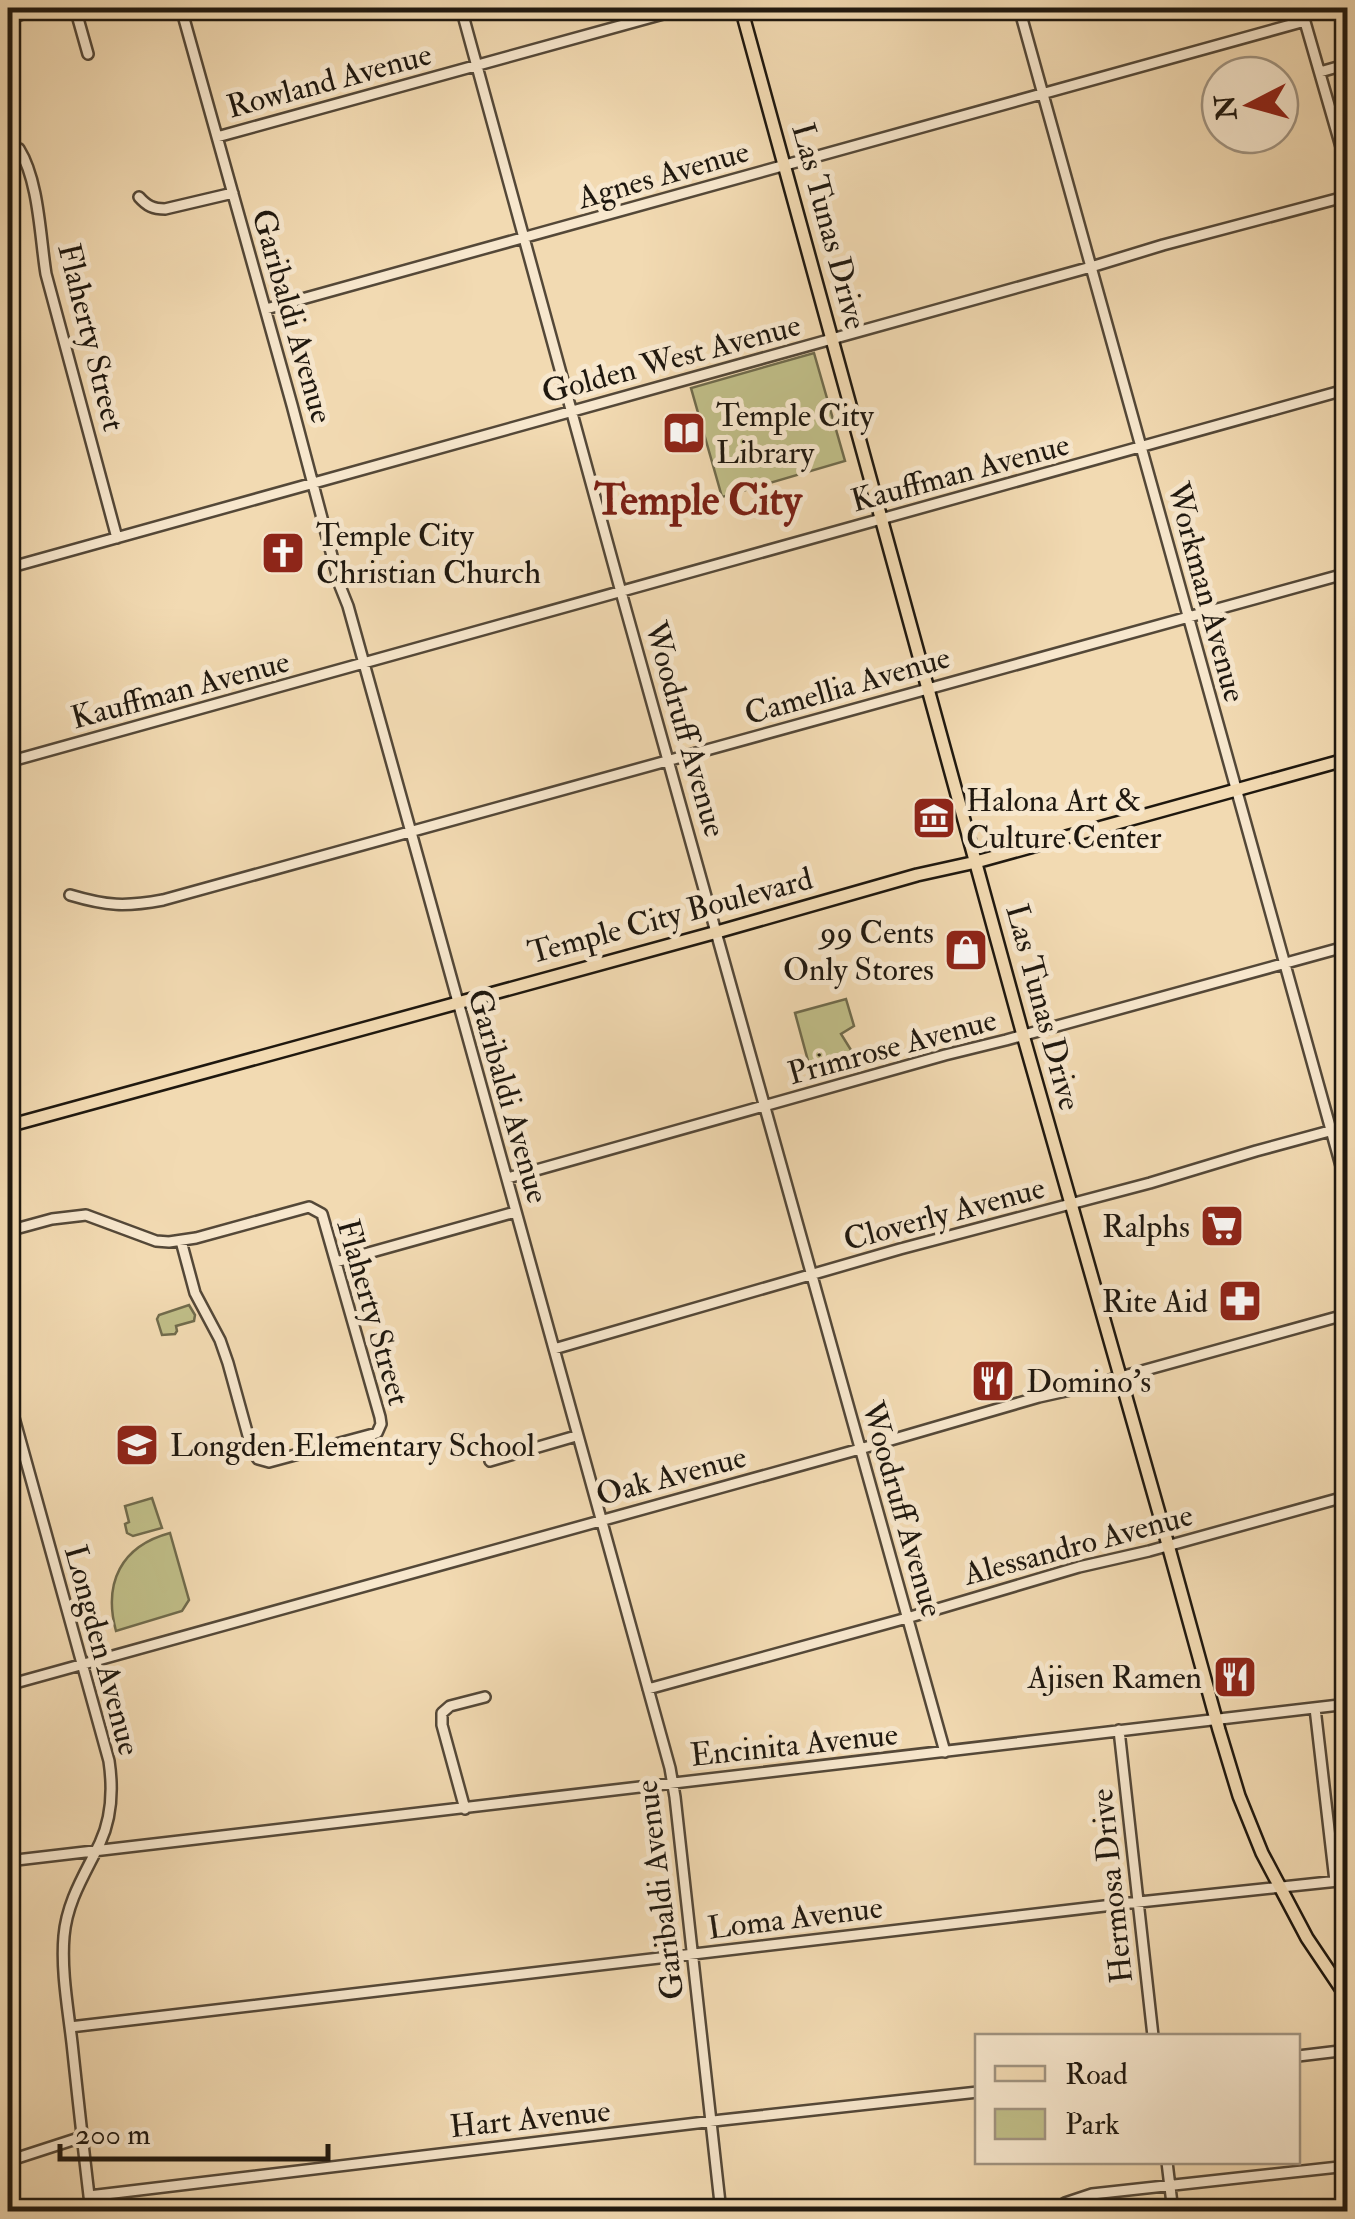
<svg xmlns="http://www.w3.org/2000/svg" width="1355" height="2219" font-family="'IM FELL Double Pica',serif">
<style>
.green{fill:#c0be88;stroke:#706b4c;stroke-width:2.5}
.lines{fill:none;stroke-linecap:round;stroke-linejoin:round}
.minor-casing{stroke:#544838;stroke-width:14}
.major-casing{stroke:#1f180f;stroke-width:16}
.minor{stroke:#f7e7cd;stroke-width:9}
.major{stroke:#f2dab2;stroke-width:11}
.labels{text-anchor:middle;stroke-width:10;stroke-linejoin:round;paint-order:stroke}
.street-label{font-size:32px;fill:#1f180f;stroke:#f7e7cd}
.poi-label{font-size:32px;fill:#1f180f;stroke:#f7e7cd;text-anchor:start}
.district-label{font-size:42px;font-weight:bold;fill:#7a1f14;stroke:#f7e7cd}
</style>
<rect width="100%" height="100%" fill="#f2dab2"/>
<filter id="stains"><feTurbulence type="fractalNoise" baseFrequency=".002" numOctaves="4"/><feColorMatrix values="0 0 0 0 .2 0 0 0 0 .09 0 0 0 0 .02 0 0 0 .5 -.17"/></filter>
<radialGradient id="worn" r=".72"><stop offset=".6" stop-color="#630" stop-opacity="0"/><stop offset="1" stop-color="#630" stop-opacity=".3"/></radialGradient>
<!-- green -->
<path class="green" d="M814,353L845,461L722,497L691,388Z
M846,999L854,1026L841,1034L851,1050L856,1068L813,1079L795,1013Z
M189,1305L195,1315L194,1321L176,1326L177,1331L175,1334L162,1335L157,1319L159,1315Z
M152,1498L162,1528L133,1536L127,1533L125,1524L129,1522L125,1506Z
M170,1533L189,1600L182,1611L116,1631C103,1583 121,1546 170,1533Z"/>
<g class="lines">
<defs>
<path id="minor" d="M75,8L88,54
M181,8L292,405L340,586L348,606C456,993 563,1380 670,1768L675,1797L721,2212
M461,8L621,592L945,1752
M1019,8L1348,1191
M1301,8L1348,171
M1320,72L1348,64
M217,137L685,8
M8,156L13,150L19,149C39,181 40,237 46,274L117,538
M139,197C147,206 153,209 165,209L233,193
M266,309L1305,21
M8,568L1091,267L1163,245L1348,196
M8,762L1348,389
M70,895C107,906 125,907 163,900L1348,573
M508,1178L945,1055L1006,1040L1348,946
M8,1231L52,1219L86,1215L156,1241L169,1242L196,1238L309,1207L322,1214L380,1417L381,1424L377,1433L269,1462L258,1459L252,1450L228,1363L220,1340L195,1293L181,1241
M336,1262L515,1212
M554,1349L900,1249L1150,1183L1256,1151L1348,1126
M8,1396L109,1761C113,1788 112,1817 100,1843C85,1874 67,1901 64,1936C61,1971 68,2008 72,2043C78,2099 84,2155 91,2212
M490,1461L576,1436
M8,1685L860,1449L1039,1397L1084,1387L1348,1314
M648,1689L907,1618L1079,1567L1149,1551L1348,1496
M1315,1708L1335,1881
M1119,1730L1153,2036
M465,1809L442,1725V1713L450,1706L485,1697
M8,1861L1348,1704
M70,2027L1130,1903L1348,1880
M1298,2056L1348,2050
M8,2161L82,2137
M1167,2162L1173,2212
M89,2196L722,2120L978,2092
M1052,2212L1065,2203L1092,2194L1348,2166"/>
<path id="major" d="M741,8L1023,1035L1165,1534L1219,1730L1239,1796L1262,1853L1307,1938L1348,1999
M8,17L41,8
M8,1126L717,932L917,875L976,862L1348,759"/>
</defs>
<!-- minor casing -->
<use href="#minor" class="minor-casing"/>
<!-- major casing -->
<use href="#major" class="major-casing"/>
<!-- minor -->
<use href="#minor" class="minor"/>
<!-- major -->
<use href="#major" class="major"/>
</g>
<!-- icons -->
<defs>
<symbol id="library-square" viewBox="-11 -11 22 22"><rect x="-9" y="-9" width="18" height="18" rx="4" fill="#8f2418" stroke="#f7e7cd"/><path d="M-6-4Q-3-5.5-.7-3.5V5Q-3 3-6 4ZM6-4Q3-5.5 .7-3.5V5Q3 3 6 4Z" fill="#fff"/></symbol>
<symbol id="church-square" viewBox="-11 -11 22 22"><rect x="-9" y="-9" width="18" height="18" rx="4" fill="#8f2418" stroke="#f7e7cd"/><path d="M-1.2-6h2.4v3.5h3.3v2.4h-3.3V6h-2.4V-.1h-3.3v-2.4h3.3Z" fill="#fff"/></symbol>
<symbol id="museum-square" viewBox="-11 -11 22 22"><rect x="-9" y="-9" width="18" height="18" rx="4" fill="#8f2418" stroke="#f7e7cd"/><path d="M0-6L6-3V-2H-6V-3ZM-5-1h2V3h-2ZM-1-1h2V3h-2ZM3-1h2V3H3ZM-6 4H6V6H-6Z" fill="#fff"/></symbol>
<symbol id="shop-square" viewBox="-11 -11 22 22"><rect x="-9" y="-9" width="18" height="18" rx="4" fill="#8f2418" stroke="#f7e7cd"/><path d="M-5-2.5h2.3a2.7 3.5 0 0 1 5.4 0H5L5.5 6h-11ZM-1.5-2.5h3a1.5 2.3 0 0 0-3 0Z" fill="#fff"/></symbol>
<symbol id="supermarket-square" viewBox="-11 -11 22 22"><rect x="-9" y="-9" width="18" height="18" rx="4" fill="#8f2418" stroke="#f7e7cd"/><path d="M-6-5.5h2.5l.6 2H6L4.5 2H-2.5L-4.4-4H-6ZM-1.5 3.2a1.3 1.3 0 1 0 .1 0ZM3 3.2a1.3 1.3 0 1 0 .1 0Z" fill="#fff"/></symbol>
<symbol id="pharmacy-square" viewBox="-11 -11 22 22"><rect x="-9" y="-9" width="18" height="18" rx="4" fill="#8f2418" stroke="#f7e7cd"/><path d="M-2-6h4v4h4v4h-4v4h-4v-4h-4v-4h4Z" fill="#fff"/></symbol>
<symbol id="restaurant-square" viewBox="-11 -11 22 22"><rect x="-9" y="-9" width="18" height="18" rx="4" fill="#8f2418" stroke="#f7e7cd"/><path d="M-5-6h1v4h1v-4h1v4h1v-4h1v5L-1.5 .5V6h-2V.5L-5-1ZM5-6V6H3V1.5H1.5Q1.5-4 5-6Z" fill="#fff"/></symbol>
<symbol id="school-square" viewBox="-11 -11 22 22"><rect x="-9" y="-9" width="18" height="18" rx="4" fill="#8f2418" stroke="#f7e7cd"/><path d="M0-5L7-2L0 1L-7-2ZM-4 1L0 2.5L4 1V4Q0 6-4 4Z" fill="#fff"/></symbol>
</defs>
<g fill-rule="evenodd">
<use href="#library-square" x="659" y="408" width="50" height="50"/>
<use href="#church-square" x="258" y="528" width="50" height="50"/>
<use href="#museum-square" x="909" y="793" width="50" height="50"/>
<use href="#shop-square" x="941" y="925" width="50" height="50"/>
<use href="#supermarket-square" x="1197" y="1201" width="50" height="50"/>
<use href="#pharmacy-square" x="1215" y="1276" width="50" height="50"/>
<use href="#restaurant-square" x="968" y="1356" width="50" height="50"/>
<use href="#school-square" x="112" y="1420" width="50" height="50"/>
<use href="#restaurant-square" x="1210" y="1652" width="50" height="50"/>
</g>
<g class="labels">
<!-- street labels -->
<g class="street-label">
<text transform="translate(329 80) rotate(-15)" y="11">Rowland Avenue</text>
<text transform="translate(663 174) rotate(-16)" y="11">Agnes Avenue</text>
<text transform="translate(830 226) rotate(75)" y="11">Las Tunas Drive</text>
<text transform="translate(293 316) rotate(74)" y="11">Garibaldi Avenue</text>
<text transform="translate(92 337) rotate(76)" y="11">Flaherty Street</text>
<text transform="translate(671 358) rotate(-15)" y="11">Golden West Avenue</text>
<text transform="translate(960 472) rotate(-15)" y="11">Kauffman Avenue</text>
<text transform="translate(1207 592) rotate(75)" y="11">Workman Avenue</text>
<text transform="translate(847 685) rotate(-16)" y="11">Camellia Avenue</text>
<text transform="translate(180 689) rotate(-15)" y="11">Kauffman Avenue</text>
<text transform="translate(686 729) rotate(74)" y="11">Woodruff Avenue</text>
<text transform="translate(670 915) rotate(-15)" y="11">Temple City Boulevard</text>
<text transform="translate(1044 1007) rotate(75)" y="11">Las Tunas Drive</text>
<text transform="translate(892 1046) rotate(-15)" y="11">Primrose Avenue</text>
<text transform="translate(509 1096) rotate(74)" y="11">Garibaldi Avenue</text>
<text transform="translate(944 1213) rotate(-15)" y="11">Cloverly Avenue</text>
<text transform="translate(374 1312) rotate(74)" y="11">Flaherty Street</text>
<text transform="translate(671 1475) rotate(-15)" y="11">Oak Avenue</text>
<text transform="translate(903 1509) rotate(74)" y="11">Woodruff Avenue</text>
<text transform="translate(1078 1544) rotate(-15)" y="11">Alessandro Avenue</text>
<text transform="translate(103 1650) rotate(75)" y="11">Longden Avenue</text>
<text transform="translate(794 1744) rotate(-6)" y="11">Encinita Avenue</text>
<text transform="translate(1111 1886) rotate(-96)" y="11">Hermosa Drive</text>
<text transform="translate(659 1890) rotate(-97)" y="11">Garibaldi Avenue</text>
<text transform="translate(795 1917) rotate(-7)" y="11">Loma Avenue</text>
<text transform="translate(530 2118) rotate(-6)" y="11">Hart Avenue</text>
</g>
<!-- poi labels -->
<g class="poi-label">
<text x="716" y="426">Temple City<tspan x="716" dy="37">Library</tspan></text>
<text x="316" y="546">Temple City<tspan x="316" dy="37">Christian Church</tspan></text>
<text x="966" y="811">Halona Art &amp;<tspan x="966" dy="37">Culture Center</tspan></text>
<text x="934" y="943" text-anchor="end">99 Cents<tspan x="934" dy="37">Only Stores</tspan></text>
<text x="1190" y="1237" text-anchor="end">Ralphs</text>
<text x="1208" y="1312" text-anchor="end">Rite Aid</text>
<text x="1026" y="1392">Domino's</text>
<text x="170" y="1456">Longden Elementary School</text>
<text x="1202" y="1688" text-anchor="end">Ajisen Ramen</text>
</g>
<!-- district labels -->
<g class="district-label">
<text x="698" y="514">Temple City</text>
</g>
</g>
<!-- margin -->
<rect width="1355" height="2219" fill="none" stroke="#f2dab2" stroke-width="40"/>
<rect x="10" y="10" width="1335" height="2199" fill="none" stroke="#1f180f" stroke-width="5"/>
<rect x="20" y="20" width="1315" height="2179" fill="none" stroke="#1f180f" stroke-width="2.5"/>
<!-- legend -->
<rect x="975" y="2034" width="325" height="130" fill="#f7e7cd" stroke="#a19481" stroke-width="2.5"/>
<rect x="995" y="2066" width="50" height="15" fill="#f2dab2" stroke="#a19481" stroke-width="2.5"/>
<text x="1065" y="2084" font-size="30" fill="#1f180f">Road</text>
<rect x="995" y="2109" width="50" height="30" fill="#c0be88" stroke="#a19481" stroke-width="2.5"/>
<text x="1065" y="2134" font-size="30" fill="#1f180f">Park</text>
<!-- north arrow -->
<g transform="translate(1250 105) rotate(264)"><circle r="48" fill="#f7e7cd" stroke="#a19481" stroke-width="2.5"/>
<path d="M0-8L18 38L0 25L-18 38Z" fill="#8f2418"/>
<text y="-15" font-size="28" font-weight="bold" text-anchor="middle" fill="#1f180f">N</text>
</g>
<!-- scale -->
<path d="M60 2144v15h268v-15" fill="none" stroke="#1f180f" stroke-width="5"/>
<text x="75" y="2144" font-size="30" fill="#1f180f" stroke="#f7e7cd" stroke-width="8" paint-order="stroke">200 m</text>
<rect width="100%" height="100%" filter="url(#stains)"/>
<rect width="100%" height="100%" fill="url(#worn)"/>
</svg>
